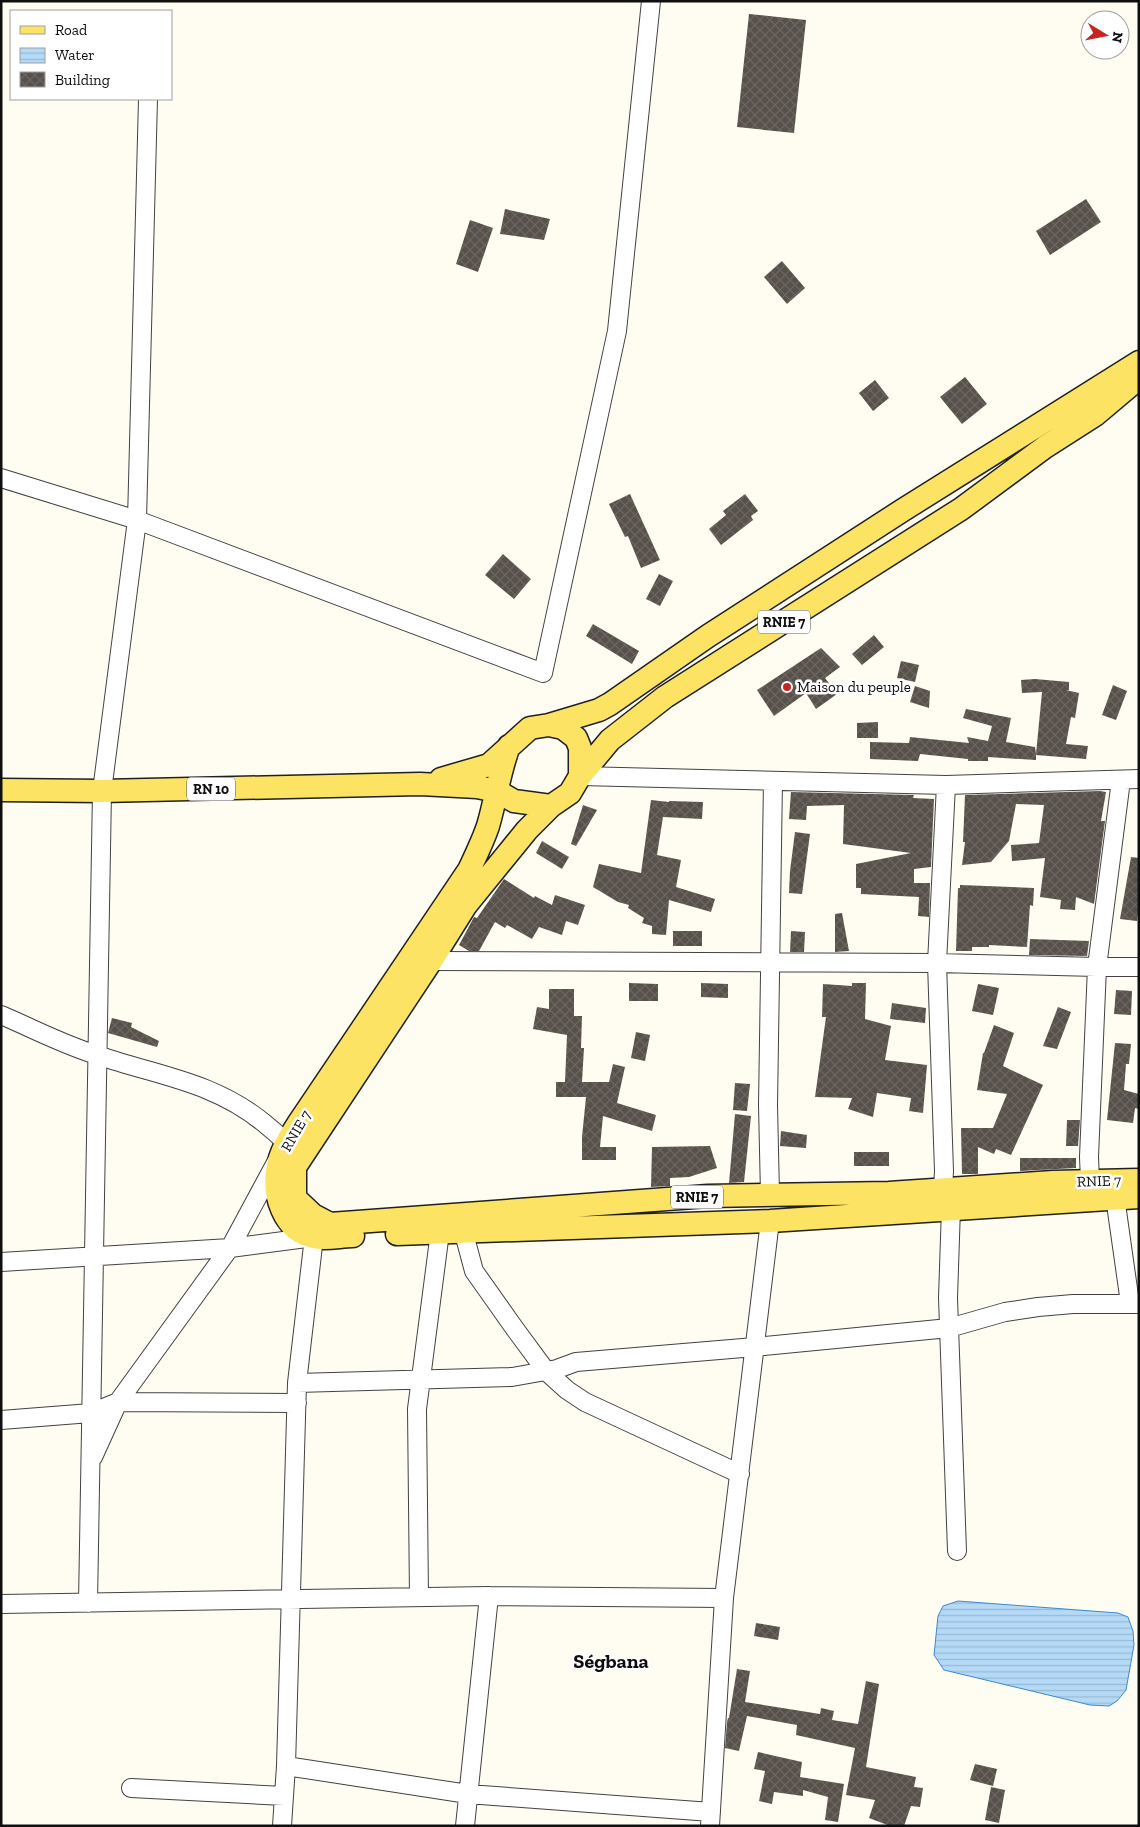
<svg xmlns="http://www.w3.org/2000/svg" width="1140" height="1827" font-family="'Zilla Slab',serif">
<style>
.water{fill:url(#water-rules);stroke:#3989d2}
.building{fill:url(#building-cross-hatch)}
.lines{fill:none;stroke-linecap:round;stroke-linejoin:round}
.minor-casing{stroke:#424242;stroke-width:20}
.major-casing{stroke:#202020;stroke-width:25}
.minor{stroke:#fff;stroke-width:18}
.major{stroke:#fce364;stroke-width:22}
.poi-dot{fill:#c52622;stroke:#fff;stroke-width:2}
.labels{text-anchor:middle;stroke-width:5;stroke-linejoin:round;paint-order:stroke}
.shield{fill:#fff;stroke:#575757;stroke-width:1}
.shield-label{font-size:14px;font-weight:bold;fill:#0f0f0f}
.poi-label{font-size:15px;fill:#0f0f0f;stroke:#fff;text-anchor:start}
.street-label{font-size:15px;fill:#0f0f0f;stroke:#fff}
.district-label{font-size:20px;font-weight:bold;fill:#0f0f0f;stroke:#fff}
</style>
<defs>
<pattern id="water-rules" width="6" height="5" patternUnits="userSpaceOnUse" patternTransform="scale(1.25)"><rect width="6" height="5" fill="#b4daf8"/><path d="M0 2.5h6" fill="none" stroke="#9abad3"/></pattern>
<pattern id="building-cross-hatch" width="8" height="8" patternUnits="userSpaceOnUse" patternTransform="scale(1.25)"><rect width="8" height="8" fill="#58514b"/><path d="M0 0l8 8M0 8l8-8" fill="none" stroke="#6b6561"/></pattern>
</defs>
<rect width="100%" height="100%" fill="#fffdf1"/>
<!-- water -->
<path class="water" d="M958,1601L1118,1613L1128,1617L1133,1631L1134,1645L1126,1690L1117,1701L1109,1706L1090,1705L944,1670L934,1655L938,1616L943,1606Z"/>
<!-- building -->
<path class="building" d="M749,14L806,20L794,133L737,127Z
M1086,199L1101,222L1050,255L1036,231Z
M505,209L550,219L544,240L500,234Z
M470,220L493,228L478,272L456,264Z
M782,261L805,288L787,304L764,277Z
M965,377L987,404L962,424L940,397Z
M875,380L889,398L873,411L859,393Z
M630,494L660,560L641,568L628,536L625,537L609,504Z
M745,494L758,511L751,516L753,520L721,545L709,529L726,515L723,511Z
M503,554L531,579L514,599L485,575Z
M659,574L673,581L660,606L646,599Z
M593,624L639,651L632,664L586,636Z
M874,635L884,647L862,665L852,654Z
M821,648L840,667L825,678L837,694L816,709L806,693L774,716L757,690Z
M901,661L919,665L915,682L897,678Z
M1035,679L1069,682V690H1066L1079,693L1075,718L1071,717L1066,744L1088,746L1086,759L1036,755V760L988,757V761H968V759L920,754L918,761L870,759V742L909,743L910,737L969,743L967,737L988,741L992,726L963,718L966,709L1011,718L1006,742L1035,747L1036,754L1042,692L1022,693L1021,680Z
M1113,685L1127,691L1116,720L1102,715Z
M915,686L930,691L929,708L910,702Z
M878,722V738H857V723Z
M1100,791L1106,792L1101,821H1105L1094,904L1076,897L1075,910L1060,909L1061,900L1040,897L1045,858L1012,861L1011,845L1039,843L1044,805L1016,804L1009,841L991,862L962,865L965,842H963L965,795Z
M791,792L914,795L913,798L934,799L931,867L914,869V883H930L929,917L918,916L919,897L861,894V888H856V864L911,853L843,844L844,805L807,806L806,820L789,819Z
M651,800L669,802V801L703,802L702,819L663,817L657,855L681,860L676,887L715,899L711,912L669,900L666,935L652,934V926L642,923L644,918L628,908L629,905L618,902L593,887L599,864L641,873Z
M583,805L597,810L576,846L571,844Z
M795,832L810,834L802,894L789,893L790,871Z
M542,841L569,857L562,869L536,853Z
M1131,857L1139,858V907L1137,921L1120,919Z
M504,879L534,898L535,896L552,905L555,895L585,905L578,925L566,921L562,935L539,927L532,939L507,925L505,928L495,922L479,951H469L459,945L474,917L477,918Z
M960,885L1034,888L1033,906L1030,905L1027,947L989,945V947H972V951H956L958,888H960Z
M842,913L849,951L835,952V914Z
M673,931H702V946H673Z
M791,931L805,932L804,952H790Z
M1030,939L1089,941L1087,956L1029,955Z
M629,983L658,984V1001H629Z
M701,983L728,984V998L701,997Z
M852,983H866L865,1019L891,1026L885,1060L927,1065L923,1113L909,1111L911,1098L877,1093L873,1117L848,1109L852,1098L815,1097L826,1017H822L823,984L852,986Z
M978,984L999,988L993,1015L972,1011Z
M549,989H574V1016H582L581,1048H584L582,1082H609L613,1064L625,1067L617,1103L656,1115L652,1131L603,1116L600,1147H616V1160H582V1137L586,1097H556V1082H565L567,1035L533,1029L537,1007L549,1009Z
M1116,990L1132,991L1131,1015L1114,1014Z
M892,1003L926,1008L925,1023L890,1019Z
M1058,1007L1071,1012L1057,1049L1043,1046Z
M112,1018L132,1023L131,1027L159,1041L157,1047L108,1033Z
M994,1025L1014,1033L1003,1066L1043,1085L1011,1155L996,1149L994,1154L978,1147V1174H962L961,1128H993L1007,1094L977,1090L983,1053H984Z
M636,1032L650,1035L645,1061L631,1058Z
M1115,1043L1131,1044L1129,1064H1126L1124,1090L1139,1094V1109L1135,1108L1133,1123L1107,1120Z
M735,1083L750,1084L747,1111L733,1110Z
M735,1114L751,1116L744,1182L729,1183Z
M1067,1120H1080L1078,1146H1066Z
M781,1131L807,1135L806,1148L780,1146Z
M710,1146L717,1168L689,1177L670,1178V1186L651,1187L652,1147Z
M854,1152H889V1166H854Z
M1020,1158H1076V1168L1020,1171Z
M756,1623L780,1627L778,1640L754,1636Z
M737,1669L750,1671L745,1702L820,1714L821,1708L834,1711L832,1720L858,1724L866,1681L879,1684L866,1767L916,1777L914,1787L923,1788L920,1807L911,1806L904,1826H890L869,1818L875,1800L846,1795L855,1748L796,1735L797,1725L747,1716L739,1751L725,1748L727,1722L728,1718H729Z
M758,1752L802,1762L800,1777L844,1784L838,1822L825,1820L828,1797L803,1790V1796L774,1792L772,1804L759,1801L765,1771L754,1769Z
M975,1764L997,1769L993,1786L970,1780Z
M991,1787L1005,1790L999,1823L985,1820Z"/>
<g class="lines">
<defs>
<path id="minor" d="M1,478L137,520L543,673L617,331L651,1
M580,776L946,785L1139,779
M431,961L937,963L1097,967H1139
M1,1015C34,1029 66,1046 100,1056C159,1076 214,1082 264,1123C272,1130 280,1135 286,1144L230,1248
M1090,1181L1089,1157L1097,967L1121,780
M943,1189L944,1171L937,963L946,785
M770,1195L768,1105L773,781
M1115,1197L1130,1303
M951,1208L948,1298L957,1551
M463,1230L474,1271L515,1329L546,1371L567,1390L585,1402L740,1474
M1,1262L230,1248L314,1237L297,1383L286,1766L282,1826
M297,1383L512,1377L557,1369L576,1362L755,1347L949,1328L1005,1312L1038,1307L1073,1304H1139
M1,1420L91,1413L118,1402L297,1403
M93,1457L118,1402L234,1242
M419,1597L417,1409L440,1232
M88,1603L102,791L137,520L148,99
M1,1604L489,1596L724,1598
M286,1766L468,1794L711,1812
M131,1788L284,1796
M465,1826L489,1596
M710,1826L724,1598L770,1221"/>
<path id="major" d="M1139,378L1095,415L1045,447L961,509L665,697L610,740L580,776L570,793L551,806L527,830L466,905L431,961L295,1167V1198L313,1215L330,1224L708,1196L889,1193L1053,1182L1139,1180
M549,725L599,710L610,704L708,636L903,510L1139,362
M441,779L489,765L530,728L549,725L563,728L576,738L580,748V776
M1,790L102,791L420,784L477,787L497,791L514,801L551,806
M397,1234L770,1221L1139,1197
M353,1236C341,1236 326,1240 314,1237C283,1231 272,1193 278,1166C281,1150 290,1137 298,1124L469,870C476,855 483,841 488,826C496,799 499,772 509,746"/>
</defs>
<!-- minor casing -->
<use href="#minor" class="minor-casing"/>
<!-- major casing -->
<use href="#major" class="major-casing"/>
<!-- minor -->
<use href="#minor" class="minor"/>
<!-- major -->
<use href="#major" class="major"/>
</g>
<!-- markers -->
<circle class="poi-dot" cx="787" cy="687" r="5"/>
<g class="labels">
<!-- shield labels -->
<g class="shield">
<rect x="758" y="610.5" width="52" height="23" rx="4"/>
<rect x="187" y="777.5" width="48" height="23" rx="4"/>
<rect x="671" y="1185.5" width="52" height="23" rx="4"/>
</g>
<g class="shield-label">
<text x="784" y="627">RNIE 7</text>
<text x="211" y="794">RN 10</text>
<text x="697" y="1202">RNIE 7</text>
</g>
<!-- poi labels -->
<g class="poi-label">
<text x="797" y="692">Maison du peuple</text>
</g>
<!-- street labels -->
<g class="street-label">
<text transform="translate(296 1131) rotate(-60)" y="5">RNIE 7</text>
<text transform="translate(1099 1181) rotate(-2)" y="5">RNIE 7</text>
</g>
<!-- district labels -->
<g class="district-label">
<text x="611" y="1668">Ségbana</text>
</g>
</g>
<!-- border -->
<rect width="1140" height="1827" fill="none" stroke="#0f0f0f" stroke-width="5"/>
<!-- legend -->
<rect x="10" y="10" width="162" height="90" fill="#ffffff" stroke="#9f9f9f"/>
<rect x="20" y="26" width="25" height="8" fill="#fce364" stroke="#9f9f9f"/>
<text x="55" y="35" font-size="15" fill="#0f0f0f">Road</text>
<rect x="20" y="48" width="25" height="15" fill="url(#water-rules)" stroke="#9f9f9f"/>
<text x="55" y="60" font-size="15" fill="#0f0f0f">Water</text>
<rect x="20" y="72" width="25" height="15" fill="url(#building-cross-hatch)" stroke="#9f9f9f"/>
<text x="55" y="85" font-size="15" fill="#0f0f0f">Building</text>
<!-- north arrow -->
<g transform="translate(1105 35) rotate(100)"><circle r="24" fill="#ffffff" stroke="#9f9f9f"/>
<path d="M0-4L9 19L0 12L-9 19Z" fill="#c52622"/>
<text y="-8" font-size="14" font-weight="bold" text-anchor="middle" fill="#0f0f0f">N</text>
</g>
</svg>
